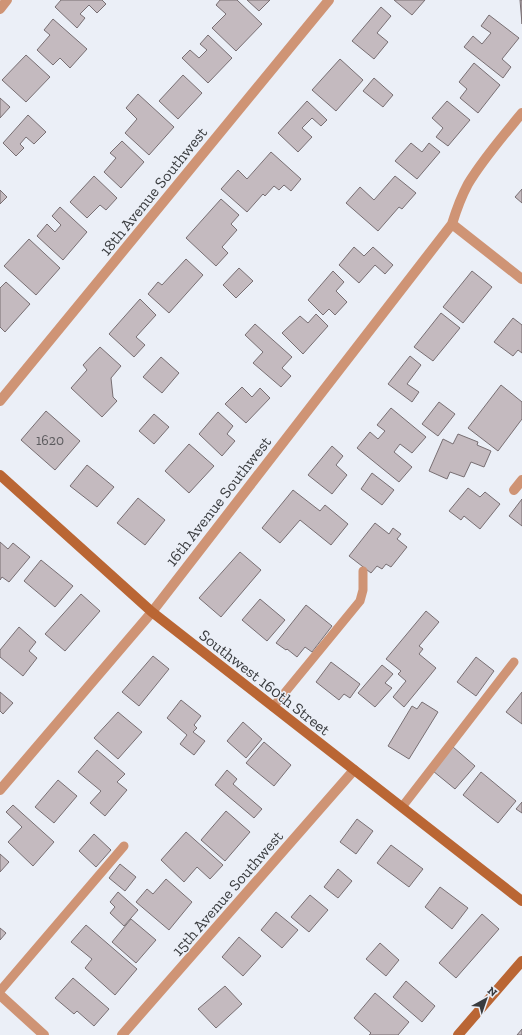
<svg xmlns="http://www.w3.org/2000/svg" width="522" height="1035" font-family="'Zilla Slab',serif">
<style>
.building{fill:#c4babf;stroke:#786f73}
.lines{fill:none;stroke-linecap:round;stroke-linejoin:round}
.lane{stroke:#cf9475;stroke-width:9}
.street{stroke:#cf9475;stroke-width:10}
.secondary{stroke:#ba6634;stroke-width:10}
.labels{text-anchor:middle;stroke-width:3;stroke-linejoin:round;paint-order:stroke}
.number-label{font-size:14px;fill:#5c5b5e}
.street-label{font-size:16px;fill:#393b3e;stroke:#ebeff7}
</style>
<rect width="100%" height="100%" fill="#ebeff7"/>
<!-- building -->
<path class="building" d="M61,0H102L106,4L97,13L89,5L80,14L85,18L77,28L55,7Z
M220,0H237L262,24L236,51L212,28L226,14L216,5Z
M247,0H270L259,11Z
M394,0H425L412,15Z
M520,0H522V24Z
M381,7L391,16L377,33L388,42L374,59L352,41Z
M489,15L519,38L502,59L511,67L503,78L464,47L473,36L482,44L491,33L481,26Z
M53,19L87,49L70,68L60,58L53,65L37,50L50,35L44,30Z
M208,35L232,58L208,83L182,58L190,50L199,58L207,50L200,44Z
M26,55L50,77L26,102L2,80Z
M340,59L363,80L336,111L312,90Z
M474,63L500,85L478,113L460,98L467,89L459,82Z
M183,75L202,93L178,119L159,101Z
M374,78L393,95L383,107L363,91Z
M138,94L174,127L149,155L125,133L137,119L126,108Z
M0,98L10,107L0,118Z
M307,101L327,120L321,126L312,118L302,128L312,137L298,152L278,133Z
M447,101L470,120L448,146L436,137L443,128L432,118Z
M28,115L46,132L34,144L26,137L20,144L24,148L16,156L3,143Z
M122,141L144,162L121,188L104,172L116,158L110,153Z
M411,143L422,152L429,143L440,152L417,179L395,161Z
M271,152L301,179L291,191L284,185L279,190L274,186L265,196L263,194L247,212L221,189L238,170L247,179Z
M94,176L117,198L106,210L100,205L87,218L70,202Z
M395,176L416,193L402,209L399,207L378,231L346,203L360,187L374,200Z
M522,189V203L515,197Z
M0,190L7,197L0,204Z
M221,199L239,215L231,224L237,230L222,247L228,253L216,266L186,238Z
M60,207L87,232L63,260L37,236L47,224L55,232L61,225L52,216Z
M29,239L60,268L36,295L4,266Z
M354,247L364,256L373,247L393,265L385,274L375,265L359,283L339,265Z
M186,259L203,275L169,313L148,294L158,282L162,285Z
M239,268L253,281L236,298L223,285Z
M333,271L344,282L336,291L347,302L335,315L329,309L323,315L308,300Z
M472,271L492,287L463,323L443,307Z
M6,282L30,304L5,332L0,327V288Z
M140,299L156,315L136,337L145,345L134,357L109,334Z
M441,313L460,328L433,361L414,347Z
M316,314L328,326L303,354L282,333L300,316L308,323Z
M513,318L522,325V353L518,350L513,356L494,342Z
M255,324L292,357L282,368L291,376L281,387L253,363L263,352L245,335Z
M100,347L121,366L111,378L113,397L117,401L102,417L71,388L87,370L83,365Z
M410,356L421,365L407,384L419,392L412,402L388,384Z
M161,357L179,373L162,393L143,377Z
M501,385L522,402V419L498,451L468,428Z
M242,387L252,397L260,388L270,398L246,423L225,404Z
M439,402L455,414L438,436L422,424Z
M391,408L426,437L412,453L400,444L394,452L412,467L399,482L357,448L370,432L378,439L385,431L377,425Z
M46,411L80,441L55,470L21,440Z
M218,412L233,426L227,434L235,441L222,456L199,434Z
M154,414L169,427L154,444L139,431Z
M458,434L478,442L477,445L491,451L484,467L471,462L464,477L450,472L447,479L429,471L443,439L453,444Z
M189,444L214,466L189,493L165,471Z
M332,446L343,456L336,465L347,475L332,494L308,475Z
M87,465L114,487L97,507L70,486Z
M372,473L394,490L382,505L361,489Z
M468,488L480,497L485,492L500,504L480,529L464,516L461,520L449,511Z
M293,490L320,511L325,505L348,524L331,545L300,520L280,543L262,528Z
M138,498L165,520L145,545L117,523Z
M522,499V526L509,516Z
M375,523L389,534L393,528L401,534L397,539L407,547L391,567L386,564L382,569L377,566L371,573L349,556Z
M0,542L8,549L13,543L30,557L9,582L2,577L0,580Z
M240,552L261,570L221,617L199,598Z
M41,560L73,586L55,607L24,581Z
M81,594L100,611L65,651L45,634Z
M260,599L285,620L267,641L242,620Z
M306,605L332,626L312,652L305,647L297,657L287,649L286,650L276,643Z
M426,611L439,622L419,646L423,649L419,654L436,668L404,707L393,697L406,681L398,674L401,671L386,659Z
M19,627L36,642L29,651L37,658L23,676L0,657V650Z
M153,656L169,669L139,706L122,692Z
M476,657L494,671L476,696L457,682Z
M331,662L360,684L350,698L344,694L339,700L316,682Z
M382,665L393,674L385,683L392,688L375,707L358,693Z
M0,692L13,703L3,714L0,711Z
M522,692V724L506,712Z
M181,700L201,716L194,725L197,728L193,732L205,741L194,755L180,744L187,735L167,718Z
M422,702L438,712L409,759L388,746L412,706L417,709Z
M118,712L142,732L118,759L94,738Z
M243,722L262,739L246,758L227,741Z
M264,742L291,765L274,786L246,763Z
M453,747L475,766L455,789L433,771Z
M97,750L125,774L117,782L127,790L105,816L90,803L101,791L78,772Z
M227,770L237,779L233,784L262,809L254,818L215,785Z
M481,772L516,801L498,823L463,795Z
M58,780L77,796L54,823L35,807Z
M522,802V813L516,809Z
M13,805L54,842L33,866L8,842L22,827L6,812Z
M226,811L250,832L225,861L201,840Z
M357,819L373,831L356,854L340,842Z
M186,832L223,865L210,879L197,867L184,882L161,860Z
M94,834L111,850L96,867L79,851Z
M391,845L423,869L409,887L377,863Z
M0,854L9,862L0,872Z
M120,864L136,877L125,891L109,878Z
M338,869L352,881L338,898L324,887Z
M166,879L192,902L169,930L136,902L147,889L153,894Z
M440,887L468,908L452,929L425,907Z
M118,892L138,910L124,926L110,913L115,907L110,902Z
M310,895L328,910L309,932L291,917Z
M276,912L298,930L282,948L261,930Z
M482,914L499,929L456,978L439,963Z
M131,919L156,940L136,963L112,942Z
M86,925L137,969L115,995L85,968L92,959L71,942Z
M0,928L6,933L0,940Z
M239,937L261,956L243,976L222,957Z
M380,943L399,960L386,976L366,959Z
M73,978L109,1009L94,1026L77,1011L74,1014L55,998Z
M406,981L435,1006L422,1022L393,997Z
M225,986L242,1004L216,1028L198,1009Z
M375,993L409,1022L398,1035H369L371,1033L354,1018Z
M522,1029V1035H517Z"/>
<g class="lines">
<!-- lane -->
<path class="lane" d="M273,707L360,601L363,590V571
M402,807L514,662
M0,991L124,846"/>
<!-- street -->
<path class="street" d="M0,9L7,0
M452,224L522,279
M0,401L329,0
M514,490L522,480
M0,790L152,612L452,224C456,211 461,197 468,184C483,159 503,136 522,113
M0,995L44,1035
M122,1035L354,770"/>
<!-- secondary -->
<path class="secondary" d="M0,475L152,612L522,901
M458,1035L522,961"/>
</g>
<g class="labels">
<!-- number labels -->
<g class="number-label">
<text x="50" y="445">1620</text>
</g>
<!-- street labels -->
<g class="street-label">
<text transform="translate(153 191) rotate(-51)" y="6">18th Avenue Southwest</text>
<text transform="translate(218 501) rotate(-52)" y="6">16th Avenue Southwest</text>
<text transform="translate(265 682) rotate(38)" y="6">Southwest 160th Street</text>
<text transform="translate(227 893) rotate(-49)" y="6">15th Avenue Southwest</text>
</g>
</g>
<!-- north arrow -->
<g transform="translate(486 999) rotate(40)" stroke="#ebeff7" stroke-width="3" paint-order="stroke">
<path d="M0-3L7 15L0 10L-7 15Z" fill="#393b3e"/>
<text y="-6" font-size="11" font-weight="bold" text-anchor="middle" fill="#393b3e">N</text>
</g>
</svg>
